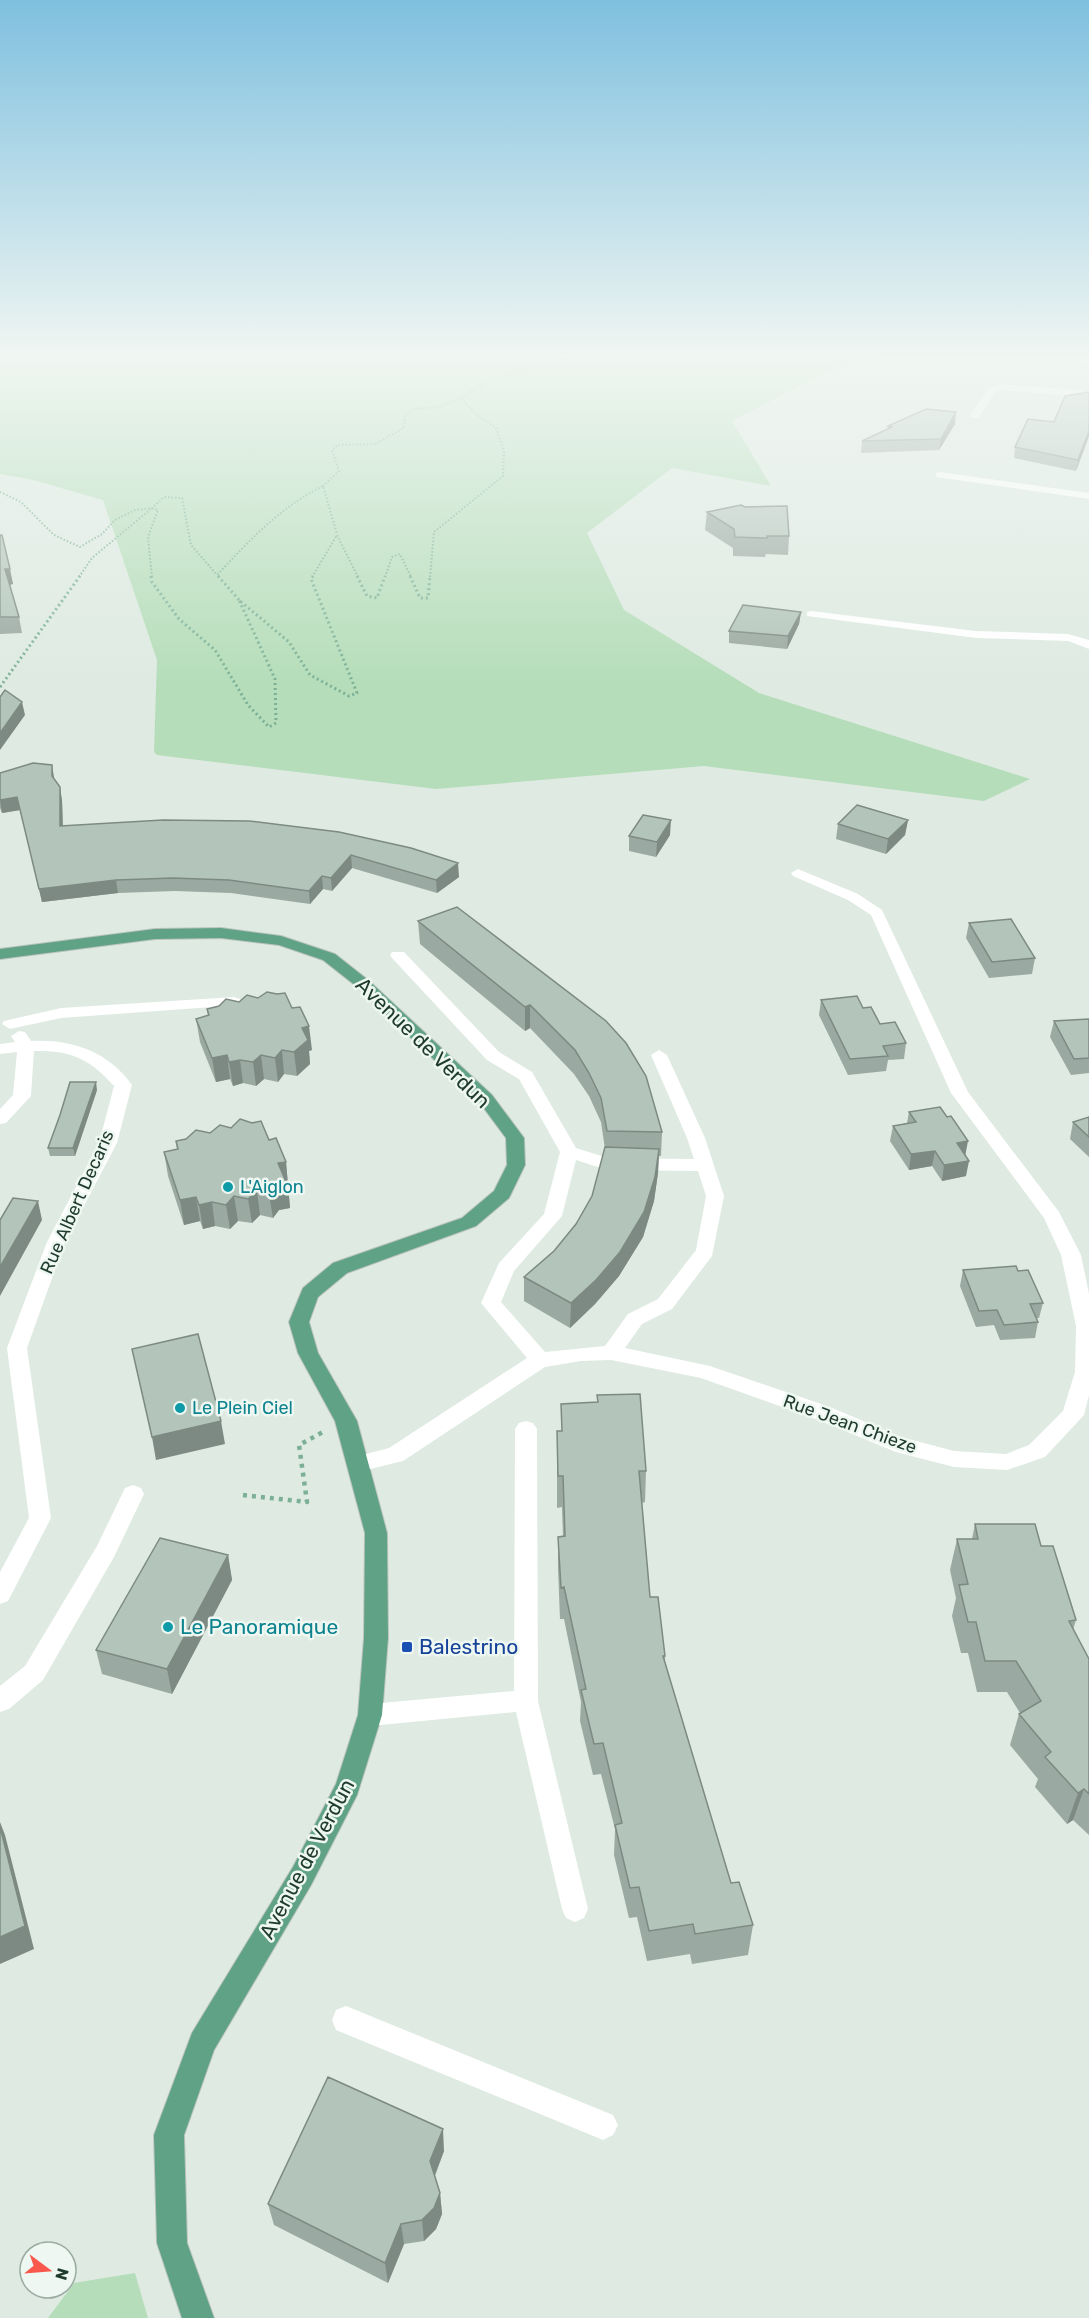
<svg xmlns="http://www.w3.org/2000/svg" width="1089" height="2318" font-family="Rubik,sans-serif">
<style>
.green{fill:#b5ddb9}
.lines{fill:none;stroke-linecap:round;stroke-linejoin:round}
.major-casing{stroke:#bcc4c0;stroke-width:2}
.path-far2{stroke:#7cb096;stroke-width:2;stroke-dasharray:1.5 2;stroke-linecap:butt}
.path-far1{stroke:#7cb096;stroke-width:3;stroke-dasharray:2 3;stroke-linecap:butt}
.path{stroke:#7cb096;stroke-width:4.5;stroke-dasharray:4 5;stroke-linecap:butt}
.minor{fill:#fff;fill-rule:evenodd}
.major{fill:#60a285;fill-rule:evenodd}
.wall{fill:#9aa9a1}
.shaded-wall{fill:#7d8a83}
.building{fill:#b3c5bb;stroke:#7d8a83;stroke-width:1.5}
.culture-dot{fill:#0f9aa8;stroke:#eef7f1;stroke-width:2}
.transit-dot{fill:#1a4fb4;stroke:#eef7f1;stroke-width:2}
.labels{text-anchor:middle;stroke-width:5;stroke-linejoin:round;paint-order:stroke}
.culture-label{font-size:18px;fill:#0d838f;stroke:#eef7f1;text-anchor:start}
.street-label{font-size:18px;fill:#1f3b2e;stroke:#eef7f1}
.near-street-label{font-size:21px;fill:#1f3b2e;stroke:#eef7f1}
.near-culture-label{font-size:21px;fill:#0d838f;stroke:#eef7f1;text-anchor:start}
.near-transit-label{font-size:21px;fill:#164399;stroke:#eef7f1;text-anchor:start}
</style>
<rect width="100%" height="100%" fill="#deeae2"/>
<!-- green -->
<path class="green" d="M0,359H884L839,366L732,421L771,486L672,468L587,533L624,610L759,693L1030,779L984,801L704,766L436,789L157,755L154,752L157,660L103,500L33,480L0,474Z
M135,2273L148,2318H48L74,2283Z"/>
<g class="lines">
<defs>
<path id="major" d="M221,928L281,936L335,954L368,980L492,1095L524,1138L525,1165L509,1198L476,1226L347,1273L318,1297L309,1322L318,1353L357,1421L387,1533L388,1638L382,1715L357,1795L311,1885L214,2050L184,2135L187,2243L214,2318H182L157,2243L154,2135L192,2033L293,1867L336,1784L358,1715L364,1638L365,1533L335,1421L298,1353L289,1322L303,1288L333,1263L462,1218L494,1191L507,1165L506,1138L480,1103L356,986L323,960L279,945L221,938L155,939L0,959V949L155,929Z"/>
</defs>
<!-- major casing -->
<use href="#major" class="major-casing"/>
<!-- path-far2 -->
<path class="path-far2" d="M323,486L339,471L332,450L338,445L375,444L404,428L405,415L414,409L438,407L461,398
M0,492L21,502L54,535L80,547L102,534L115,520L135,510L152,508L164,497L182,498L191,545L217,575
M79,577L92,558L152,508L158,510L148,537L152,577
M219,577L217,575C249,541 280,507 323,486L337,534
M312,577L337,535L358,577
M385,577L392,557L400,554L411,577
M430,577L434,532L503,476L504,451L496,428L476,414L461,398L491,379L567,359"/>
<!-- path-far1 -->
<path class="path-far1" d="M151,576L152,582L179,619L215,650L248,705L269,727L276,723L275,679L239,600L289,642L310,675L349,696L357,693L311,579L313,576
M218,576L239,600
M357,576L367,596L377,598L385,576
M410,576L420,598H428L430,576
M0,687L80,576"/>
<!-- path -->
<path class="path" d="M243,1495L307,1502L299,1445L323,1432"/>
<!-- minor -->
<path class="minor" d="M1089,359V364L1056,367L1052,364L1056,361Z
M1001,384L1089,391V397L1002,390L995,392L978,418H972L970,416L989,388Z
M940,472L1089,493V499L936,477V473Z
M811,611L976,631L1068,634L1089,640V649L1068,641L976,638L807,616V612Z
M798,869L858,894L882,910L968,1092L1059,1212L1081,1255L1089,1294V1395L1084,1415L1045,1457L1007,1470L954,1467L896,1452L816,1419L701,1378L611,1360L581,1361L545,1367L403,1461L358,1472L350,1470L347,1464L350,1458L389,1448L527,1358L481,1303L499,1263L544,1214L560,1152L519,1079L487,1060L392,958L390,955L392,952H404L499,1052L532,1072L576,1148L608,1158L694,1159L687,1138L651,1055L659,1050L667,1055L705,1138L724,1196L712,1256L672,1309L642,1324L625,1348L710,1366L830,1407L901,1437L954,1451L1006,1454L1029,1445L1063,1411L1075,1372L1076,1326L1061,1255L1044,1218L951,1093L871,915L848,900L793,876L791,873ZM576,1160L607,1170L698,1171L706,1196L696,1250L658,1299L628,1314L605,1346L545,1352L501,1302L514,1271L562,1216Z
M234,997L240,999L242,1002L240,1005L61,1018L10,1029L2,1024L4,1021L61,1008Z
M19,1031L25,1032L31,1041C71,1039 108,1051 132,1085L117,1143L65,1242L27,1348L51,1518L8,1601L0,1604V1572L29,1518L7,1348L47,1242L99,1143L114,1086C90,1059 71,1050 34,1051L31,1096L6,1123L0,1124V1109L13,1095L17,1052L0,1054V1044L15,1042L11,1036Z
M526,1421L533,1423L537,1429L538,1701L588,1909L584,1918L575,1922L566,1918L562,1909L516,1712L370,1726L361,1723L358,1715L361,1707L370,1704L514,1691L515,1429L519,1423Z
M133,1485L141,1488L144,1494L114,1557L43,1680L9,1709L0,1712V1686L25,1666L97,1546L125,1488Z
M346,2006L613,2115L618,2125L613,2135L603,2140L336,2030L332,2020L336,2010Z"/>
<!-- major -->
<use href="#major" class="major"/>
</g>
<!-- wall -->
<path class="wall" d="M1089,392V436L1076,471L1014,458L1015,447L1054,422Z
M955,424L939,450L861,453L862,441L887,430L888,426Z
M707,512L789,536L788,555L766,554L765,557L733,556V548L705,530Z
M0,535L13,584L10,585L19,617L22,633L0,634Z
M801,612L799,624L787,649L729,643V631Z
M0,773L54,777V780L62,800L63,826L249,821L459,877L437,893L352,868L332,891L323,889L310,904L231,893L175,891L118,893L42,902L20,810L2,813L0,808Z
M908,820L905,835L886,854L836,839L838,824Z
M670,835L656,857L629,851V836Z
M457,907L662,1132L661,1156H659L658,1173L654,1201L643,1237L619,1276L595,1304L570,1328L524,1301V1277L554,1251L576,1224L592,1196L605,1149L601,1122L589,1096L574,1074L530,1028L525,1031L420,944L418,921Z
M969,923L1035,958L1032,974L989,978L966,938Z
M821,1000L863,1008L880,1024L906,1043L904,1059L888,1060L886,1071L848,1075L819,1015Z
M207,1009L312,1050L309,1051L310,1064L297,1076L284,1074L278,1082L264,1079L256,1086L243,1083L233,1086L230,1079L216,1082L200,1042L196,1019L208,1016Z
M1089,1019V1073L1071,1075L1050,1037L1054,1021Z
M97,1090L75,1156H50L48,1148Z
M909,1112L965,1155L966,1176L942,1181L932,1166L909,1170L890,1141L893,1126L907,1123Z
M1089,1117V1157L1070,1139L1073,1122Z
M210,1133L269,1140L286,1162L290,1208L279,1210L273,1218L260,1215L252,1223L238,1221L230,1229L215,1226L203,1229L200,1221L184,1225L168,1176L164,1152L177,1149L176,1141Z
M963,1270L1018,1271L1043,1303L1039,1318H1037L1038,1322L1035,1338L1000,1340L994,1325L976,1327L960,1286Z
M597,1395L646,1471L645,1502L642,1503L650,1597L665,1656V1662L731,1883L753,1925L748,1955L692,1964L690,1954L647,1961L637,1917L629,1918L614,1855L615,1829L601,1774L593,1775L580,1721L581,1702L564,1619H560L558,1568V1537H563L562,1507L557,1508V1431H561L597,1402Z
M975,1524L1041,1546L1076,1620L1073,1630L1089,1659V1835L1073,1820L1067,1824L1035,1787L1038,1779L1010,1745L1019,1714L1020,1713L1007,1692H977L968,1653H961L952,1616L956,1598L950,1570L957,1539H972Z
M228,1555L232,1580L172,1694L102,1674L96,1650Z
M444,2151L435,2176L440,2193L442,2214L436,2229L424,2241L404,2244L388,2283L274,2225L268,2204Z"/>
<!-- shaded-wall -->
<path class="shaded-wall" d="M956,412L955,424L939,450L941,439Z
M1089,431V436L1076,471L1078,460Z
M5,569H10L13,584L8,585Z
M801,612L799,624L787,649L788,636Z
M22,702L25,715L0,750V733Z
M52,765L54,777V789L52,776Z
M60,787L62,800L63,839L60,826Z
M17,797L20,810L2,813L0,800Z
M671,820L670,835L656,857L657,842Z
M908,820L905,835L886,854L888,839Z
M351,855L352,868L332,891L331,878Z
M458,863L459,877L437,893L436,880Z
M322,876L323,889L310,904L309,891Z
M116,880L118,893L42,902L39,889Z
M530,1005V1028L525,1031V1007Z
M309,1026L312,1050L309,1051L310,1064L297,1076L294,1052L302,1028Z
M282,1050L284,1074L278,1082L275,1058Z
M227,1055L230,1079L216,1082L212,1058Z
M261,1055L264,1079L256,1086L253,1062Z
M240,1060L243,1083L233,1086L229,1062Z
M96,1082L97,1090L75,1156L73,1148Z
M968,1141L965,1157L957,1143Z
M659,1149L658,1173L654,1201L643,1237L619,1276L595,1304L570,1328L571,1303Z
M935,1151L932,1166L909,1170L911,1154Z
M969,1161L966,1176L942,1181L944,1165Z
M286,1162L290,1208L279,1210L273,1218L269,1194L278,1163Z
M257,1191L260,1215L252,1223L248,1199Z
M234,1196L238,1221L230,1229L226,1205Z
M196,1197L200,1221L184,1225L180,1200Z
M38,1201L42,1220L0,1296V1267Z
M212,1202L215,1226L203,1229L199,1205Z
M221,1421L225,1444L156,1460L152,1437Z
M228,1555L232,1580L172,1694L167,1669Z
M1084,1789L1073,1820L1067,1824L1078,1793Z
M0,1822L5,1835L34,1949L0,1964Z
M443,2129L444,2151L432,2182L430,2161Z
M440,2193L442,2214L436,2229L424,2241L422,2220Z
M401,2224L404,2244L388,2283L385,2263Z"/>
<!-- building -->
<path class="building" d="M1089,392V431L1078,460L1015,447L1028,419L1054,422L1065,396Z
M926,409L956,412L941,439L862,441L892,427L888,426Z
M741,505L745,507L787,506L789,536H767V538L735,537L734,529L707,512Z
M0,535H2L10,569H5L19,617H0Z
M743,605L801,612L788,636L729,631Z
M5,690L22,702L0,733V697Z
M33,763L52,765V776L60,787V826L163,820L249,821L339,832L411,848L458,863L436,880L351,855L331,878L322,876L309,891L229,880L173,878L116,880L39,889L17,797L0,800V773Z
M857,805L908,820L888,839L838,824Z
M643,815L671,820L657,842L629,836Z
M457,907L606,1021L626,1043L646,1076L662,1132L607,1131L601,1098L589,1073L575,1050L530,1005L525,1007L418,921Z
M1011,919L1035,958L992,962L969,923Z
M267,992L277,994L285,993L292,1008L300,1007L309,1026L302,1028L308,1040L294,1052L282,1050L275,1058L261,1055L253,1062L240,1060L229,1062L227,1055L212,1058L196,1019L209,1015L207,1009L219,1006L226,999L239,1002L247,995L258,998Z
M857,996L863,1008L871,1007L880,1024L895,1022L906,1043L883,1046L888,1056L850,1059L821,1000Z
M1089,1019V1058L1074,1059L1054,1021Z
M70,1082H96L73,1148H48L60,1115Z
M940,1107L947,1117L951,1116L968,1141L957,1143L969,1161L944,1165L935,1151L911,1154L893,1126L916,1122L909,1112Z
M1089,1117V1137L1073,1122Z
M240,1119L252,1123L261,1121L269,1140L276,1138L286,1162L278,1163L287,1184L276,1186L269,1194L257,1191L248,1199L234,1196L226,1205L212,1202L199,1205L196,1197L180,1200L164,1152L178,1149L176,1141L186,1139L196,1130L210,1133L220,1125L231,1128Z
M605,1147L659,1149L655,1177L644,1212L620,1252L596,1280L571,1303L524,1277L554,1251L576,1224L592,1196Z
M13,1198L38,1201L0,1267V1220Z
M1016,1266L1018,1271L1028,1270L1043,1303L1030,1304L1038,1322L1004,1325L997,1310L979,1311L963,1270Z
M198,1334L221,1421L152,1437L132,1349Z
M640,1394L646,1471H639L650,1597H658L665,1656H663L731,1883L739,1882L753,1925L695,1934L693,1924L649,1931L639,1887L630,1888L615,1825L622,1823L603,1743L594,1744L581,1690L586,1689L564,1587L561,1588L558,1537L565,1536L563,1476H558L557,1431H562L561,1404L598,1402L597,1395Z
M975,1524H1035L1041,1546H1053L1076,1620L1069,1621L1089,1659V1794L1084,1789L1078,1793L1045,1757L1051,1752L1019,1714L1041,1701L1016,1661H985L976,1622H968L959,1585L968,1584L957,1539H978Z
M160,1538L228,1555L167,1669L96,1650Z
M0,1827L25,1926L0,1937Z
M328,2077L443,2129L430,2161L440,2193L434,2208L422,2220L401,2224L385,2263L268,2204Z"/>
<!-- sky -->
<linearGradient id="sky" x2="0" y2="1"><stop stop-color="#7fc0df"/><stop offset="0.52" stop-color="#f0f6f2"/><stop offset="1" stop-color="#f0f6f2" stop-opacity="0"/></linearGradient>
<rect width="1089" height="684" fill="url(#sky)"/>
<!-- markers -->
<g class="culture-dot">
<circle cx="228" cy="1187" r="6"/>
<circle cx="180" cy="1408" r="6"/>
<circle cx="168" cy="1627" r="6"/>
</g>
<rect class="transit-dot" x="401" y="1641" width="12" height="12" rx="3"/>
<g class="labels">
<!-- culture labels -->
<g class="culture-label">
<text x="240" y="1193">L'Aiglon</text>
<text x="192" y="1414">Le Plein Ciel</text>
</g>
<!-- street labels -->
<g class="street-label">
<text transform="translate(77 1202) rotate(-66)" y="6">Rue Albert Decaris</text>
<text transform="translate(850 1424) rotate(20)" y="6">Rue Jean Chieze</text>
</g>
<!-- near-street labels -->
<g class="near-street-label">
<text transform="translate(423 1043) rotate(44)" y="7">Avenue de Verdun</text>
<text transform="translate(307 1859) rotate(-62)" y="7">Avenue de Verdun</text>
</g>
<!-- near-culture labels -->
<g class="near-culture-label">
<text x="180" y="1634">Le Panoramique</text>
</g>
<!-- near-transit labels -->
<g class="near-transit-label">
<text x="419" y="1654">Balestrino</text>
</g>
</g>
<!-- north arrow -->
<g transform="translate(48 2270) rotate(106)"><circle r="28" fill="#eef7f1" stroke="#9baca3" stroke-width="1.5"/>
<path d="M0-4.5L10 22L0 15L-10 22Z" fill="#f9584d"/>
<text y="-9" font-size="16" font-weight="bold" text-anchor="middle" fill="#1f3b2e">N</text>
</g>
</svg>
